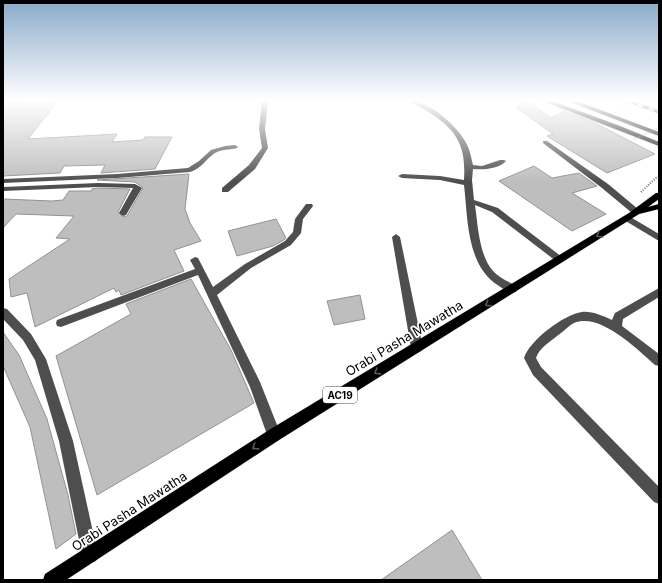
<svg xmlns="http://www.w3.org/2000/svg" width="662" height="583" font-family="Inter,sans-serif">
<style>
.building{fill:#bebebe;stroke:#929292}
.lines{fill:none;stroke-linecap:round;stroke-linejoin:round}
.major-casing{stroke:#dbdbdb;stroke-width:1}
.path-far1{stroke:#707070;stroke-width:1.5;stroke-dasharray:0.5 1.5;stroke-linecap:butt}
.path{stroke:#707070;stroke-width:2;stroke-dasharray:1 1.5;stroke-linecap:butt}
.minor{fill:#4e4e4e;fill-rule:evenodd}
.major{fill:#000;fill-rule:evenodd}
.rail-casing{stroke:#000;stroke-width:3}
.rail{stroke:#fff;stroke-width:2;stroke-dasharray:6;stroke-linecap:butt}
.path-bridge{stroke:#707070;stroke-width:1.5;stroke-dasharray:0.5 1.5;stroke-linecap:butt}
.oneway{stroke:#595959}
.labels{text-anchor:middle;stroke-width:3.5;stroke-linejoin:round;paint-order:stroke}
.shield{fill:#fff;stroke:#4c4c4c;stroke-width:1}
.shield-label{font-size:10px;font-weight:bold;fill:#000}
.near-street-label{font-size:13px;fill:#000;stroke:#fff}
</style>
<rect width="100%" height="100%" fill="#fff"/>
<!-- building -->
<path class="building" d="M10,100H27L24,104L57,102L28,139L117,134L112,142L143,140L145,137H172L155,169L101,173L105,165L64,166L60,173L3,176V104L8,103Z
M522,100H526L551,118L564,111L595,123L655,154L607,173L547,136L553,134L517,108Z
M534,166L552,178L579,173L597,186L572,193L606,214L572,231L499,181Z
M189,174L185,209L190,223L201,241L174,250L184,271L121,295L119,290L116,292L114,288L35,327L27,293L11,297L9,279L70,239L56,238L74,216L16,214L3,228V199L52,201L63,200L69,191H91L92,189L98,188L130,189L118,212L123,217L127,216L143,188L135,182L97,180Z
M276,219L286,238L284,240L273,246L237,256L228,231Z
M191,279L231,350L254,403L97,495L56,356L131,314L126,304Z
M360,295L365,319L334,325L327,301Z
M3,332L19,355L47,419L68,495L76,534L56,549L30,427L3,366Z
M452,530L482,580H381Z"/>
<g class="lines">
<defs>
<path id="major" d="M540,100H549L620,126L659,142V146Z
M565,100H574L659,132V136Z
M656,193H659V199L648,207L659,204V209L639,214L279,440L66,580H43L45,574L269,430L629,213Z"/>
</defs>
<!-- major casing -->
<use href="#major" class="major-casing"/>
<!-- path-far1 -->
<path class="path-far1" d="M621,110L629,104
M656,178L659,175"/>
<!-- path -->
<path class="path" d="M641,192L657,177"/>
<!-- minor -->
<path class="minor" d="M262,100H268L265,129L268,148L255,169L228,192H222V188L249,165L262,148L259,129Z
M408,100C428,100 455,124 465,141C470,149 471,157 473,165L482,166L500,160H504L506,161C499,169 483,170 473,169L472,180L474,200L498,208L562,257L564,259L562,261H556L492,212L475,205C478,226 479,255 493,271C499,278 508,281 516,286L517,289L516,292C509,294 504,289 499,286C466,266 468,218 464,185L440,180L402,178L398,176L402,174L440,176L464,180C466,147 458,131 430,113C423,108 415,105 408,100Z
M543,141H547L608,184L638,209V213H632L602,188L543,143Z
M235,145L238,147L237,148C230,150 222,149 215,153C206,159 201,169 190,172L117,178L3,183V179L117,174L188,168L199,161L211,150L225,146Z
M98,183L135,184L142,188L126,215L123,216L119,213L133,188L98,187L3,191V187Z
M306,204H312L313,206L303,219L301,233L291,245L251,268L217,295L260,382L281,435L279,440L274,442L269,440L250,387L198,275L61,327L57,326L56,323L57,320L195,269L190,260L195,257L198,258L213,287L245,264L285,241L293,232L295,219Z
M627,215L659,234V241L624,220L623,218Z
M396,234L400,237L423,348L421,351L417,353L413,351L411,348L392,237Z
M659,288V297L623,319L622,326L659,354V366L655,365C637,349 600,312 574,323C568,326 563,332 557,336C550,342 539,348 536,358L541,367L659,487V504L654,502L533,375L524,358C530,340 563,315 582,312C592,311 603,316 612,320L615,313Z
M3,308L7,309L31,334L46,359L73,441L98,555L96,561L90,563L84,561L82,555L59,441L35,360L23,340L3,319Z"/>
<!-- major -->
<use href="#major" class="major"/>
<defs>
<path id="rail" d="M626,100L659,112
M656,100L659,102"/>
</defs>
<!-- rail casing -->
<use href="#rail" class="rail-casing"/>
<!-- rail -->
<use href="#rail" class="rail"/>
<!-- path-bridge -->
<path class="path-bridge" d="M634,139L659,128"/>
</g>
<!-- one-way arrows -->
<defs><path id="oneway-chevron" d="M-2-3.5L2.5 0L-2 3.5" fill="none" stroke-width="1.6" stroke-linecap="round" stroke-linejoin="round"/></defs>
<g class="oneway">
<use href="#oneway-chevron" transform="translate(599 235) rotate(149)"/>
<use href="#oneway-chevron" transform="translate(488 304) rotate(148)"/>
<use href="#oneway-chevron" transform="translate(377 372) rotate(148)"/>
<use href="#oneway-chevron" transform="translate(255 447) rotate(147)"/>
</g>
<!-- sky -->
<linearGradient id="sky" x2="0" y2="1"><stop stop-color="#89aaca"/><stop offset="0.55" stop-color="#fff"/><stop offset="1" stop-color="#fff" stop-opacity="0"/></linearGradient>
<rect width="662" height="182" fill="url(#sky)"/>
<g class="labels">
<!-- shield labels -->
<rect class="shield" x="323" y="387" width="34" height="16" rx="3"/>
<g class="shield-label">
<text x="340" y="399">AC19</text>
</g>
<!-- near-street labels -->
<g class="near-street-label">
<text transform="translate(404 338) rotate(-31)" y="5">Orabi Pasha Mawatha</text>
<text transform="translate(129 511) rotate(-33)" y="5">Orabi Pasha Mawatha</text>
</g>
</g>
<!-- border -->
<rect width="662" height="583" fill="none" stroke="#000000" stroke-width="8"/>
</svg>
